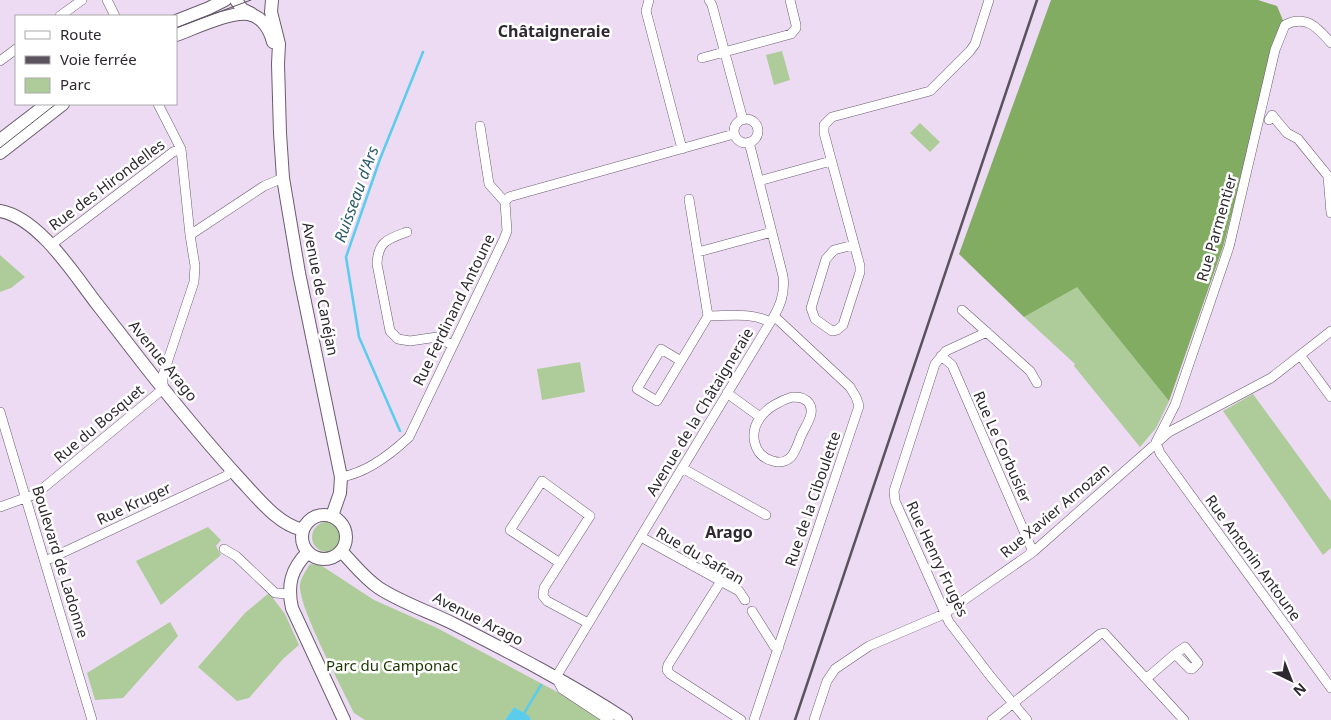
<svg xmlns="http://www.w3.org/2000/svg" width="1331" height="720" font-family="'Noto Sans',sans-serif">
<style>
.green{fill:#adcc99}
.forest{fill:#81ac62}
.water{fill:#5bccec}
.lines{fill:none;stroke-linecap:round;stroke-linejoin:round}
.stream{stroke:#5bccec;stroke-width:2.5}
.street-casing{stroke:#6b5c70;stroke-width:10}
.secondary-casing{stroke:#6b5c70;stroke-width:14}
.street{stroke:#fff;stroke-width:9}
.secondary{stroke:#fff;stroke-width:12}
.tram{stroke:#5a525d;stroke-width:1}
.rail{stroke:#5a525d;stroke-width:2.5}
.labels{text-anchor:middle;stroke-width:5;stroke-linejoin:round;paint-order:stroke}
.street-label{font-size:15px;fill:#2e2830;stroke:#fff}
.park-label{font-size:15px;fill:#1b3600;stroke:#fff}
.neighbourhood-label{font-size:16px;font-weight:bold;fill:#2e2830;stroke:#fff}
.water-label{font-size:16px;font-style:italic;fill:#2c5c6a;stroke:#fff}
</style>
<rect width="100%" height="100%" fill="#ecdbf2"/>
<!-- green -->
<path class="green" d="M782,51L790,80L774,85L766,55Z
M920,123L940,142L930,152L910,133Z
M0,255L25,277L11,288L0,292Z
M1077,286L1169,401L1156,428L1140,447L1074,366L1075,364L1024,317Z
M580,362L585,392L542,400L537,369Z
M1253,394L1331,501V548L1323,555L1223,411Z
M312 537a15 15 0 1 1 30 0a15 15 0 1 1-30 0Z
M208,527L221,540L216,546L221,555L161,605L136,561Z
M310,564L322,566L374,600L437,628L563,695L602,720H531L528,716L514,707L505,720H365L354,713C343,689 298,607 300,585C301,577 306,571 310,564Z
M269,593L285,614L299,645L283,659L249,698L237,701L198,667L245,613Z
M170,622L178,636L123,698L95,700L87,673Z"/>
<!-- forest -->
<path class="forest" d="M1051,0H1258L1277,6L1285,25L1278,32L1272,44L1258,111L1223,247L1169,401L1077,287L1024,317L959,254Z"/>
<!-- water -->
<path class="water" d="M514,707L529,716L531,720H505Z"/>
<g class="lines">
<!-- stream -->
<path class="stream" d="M400,431L359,337L346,257L380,159L423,52
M520,720L541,685"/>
<defs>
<path id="street" d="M107,0L115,16
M649,0L646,11L682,149
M709,0L712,5L743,120
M60,16L82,0
M1331,43C1318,28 1306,14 1285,25L1275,50L1229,247L1175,405L1156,442L1160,453L1331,688
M702,58L791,34L796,28V25L790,0
M0,61L16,49
M158,104L181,149L190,235
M734 131a12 12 0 1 1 24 0a12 12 0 1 1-24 0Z
M1269,120L1272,115L1287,133L1298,139L1328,176L1331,213
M480,126L489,184L505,202
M759,181L831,161
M689,199L708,316C729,316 751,312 770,322
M407,232C388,239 378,241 377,264L390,331L398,339L410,341L437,337L452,345
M51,245L173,152L181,149
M853,245L834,250L826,259L811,308L815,319L832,331L837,330L843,325L860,272V266L824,133V125L832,117L930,91L970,51L975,44L989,0
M698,252L772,232
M962,310L1030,371L1037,383
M987,332L946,351L935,364L894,491L895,501L949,622L991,677L1027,720
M1300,355L1331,397
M941,356L952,365L1033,552
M681,361L661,349L637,389L657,401L708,316
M727,393L760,417
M792,397C798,397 802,397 807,401C818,411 805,426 801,436C798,443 796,451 791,457C786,462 779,463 773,461C753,456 749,433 760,418C766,408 782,400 792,397Z
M0,412L92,720
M682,468L766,515
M341,477C366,473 391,454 409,437L504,239L507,231L505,202L509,197L734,134
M0,507L36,494L163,389V375L194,282L195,266L190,235L264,186L283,178
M641,537L739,591L745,600
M224,549L236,556L275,593L289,594
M45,561L226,476L233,470
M560,563L510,530L542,481L590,516L544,588L543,596L547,601L588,623
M721,581L668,665L667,670L670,674L741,720
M752,611L774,646L779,647
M1147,678L1175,654L1190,669H1192L1198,663L1185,647L1175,654
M609,720L562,689L556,677L774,316C782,303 785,291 783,276L749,142
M754,720L859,406L856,397L850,387L774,316
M814,720L827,681L835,669L869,646L944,614L1033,552L1169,432L1271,378L1331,331
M992,720L1100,634L1104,633L1184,720"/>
<path id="secondary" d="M236,0L242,9L252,14
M272,0L271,12L279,44L278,64L280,133L283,178L299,273L341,477L340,493L332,516
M176,21L209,8L225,0
M176,35C193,29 231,11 248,14C262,16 270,30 273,42
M0,140L47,104
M0,153L63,104
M0,211C39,218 74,274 97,304C116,328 134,352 153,376C181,411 209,445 239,478C257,497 277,524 303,530
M302 537a22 22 0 1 1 44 0a22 22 0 1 1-44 0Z
M341,551C353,563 364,578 379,588C402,603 430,612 454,624C513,654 571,684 626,720
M308,552C291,569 287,585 292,608L344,720"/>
</defs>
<!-- street casing -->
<use href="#street" class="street-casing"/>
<!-- secondary casing -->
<use href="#secondary" class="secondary-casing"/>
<!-- street -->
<use href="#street" class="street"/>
<!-- secondary -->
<use href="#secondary" class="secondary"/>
<!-- tram -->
<path class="tram" d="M176,28L251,0
M0,148L56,104"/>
<!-- rail -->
<path class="rail" d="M795,720L1037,0"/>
</g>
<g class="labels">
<!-- street labels -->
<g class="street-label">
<text transform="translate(107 185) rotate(-37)" y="5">Rue des Hirondelles</text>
<text transform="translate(1217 228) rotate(-74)" y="5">Rue Parmentier</text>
<text transform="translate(320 289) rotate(79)" y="5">Avenue de Canéjan</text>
<text transform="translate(454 310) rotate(-64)" y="5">Rue Ferdinand Antoune</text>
<text transform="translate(163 361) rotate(51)" y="5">Avenue Arago</text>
<text transform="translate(700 412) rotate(-59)" y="5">Avenue de la Châtaigneraie</text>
<text transform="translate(99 424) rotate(-40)" y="5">Rue du Bosquet</text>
<text transform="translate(1002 447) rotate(66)" y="5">Rue Le Corbusier</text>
<text transform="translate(813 499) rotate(-71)" y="5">Rue de la Ciboulette</text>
<text transform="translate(134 504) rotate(-25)" y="5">Rue Kruger</text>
<text transform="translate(1055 511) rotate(-40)" y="5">Rue Xavier Arnozan</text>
<text transform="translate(700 556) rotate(30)" y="5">Rue du Safran</text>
<text transform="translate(1253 558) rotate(54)" y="5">Rue Antonin Antoune</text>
<text transform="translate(937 559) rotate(65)" y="5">Rue Henry Frugès</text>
<text transform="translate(60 562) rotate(73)" y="5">Boulevard de Ladonne</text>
<text transform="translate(478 619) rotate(27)" y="5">Avenue Arago</text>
</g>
<!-- park labels -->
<g class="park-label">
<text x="392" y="671">Parc du Camponac</text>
</g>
<!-- neighbourhood labels -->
<g class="neighbourhood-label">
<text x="554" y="37">Châtaigneraie</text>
<text x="729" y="538">Arago</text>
</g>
<!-- water labels -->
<g class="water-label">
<text transform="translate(356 194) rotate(-70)" y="6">Ruisseau d'Ars</text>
</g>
</g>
<!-- legend -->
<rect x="15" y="15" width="162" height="90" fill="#ffffff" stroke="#aba9ac"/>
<rect x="25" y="31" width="25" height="8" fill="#ffffff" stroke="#aba9ac"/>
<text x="60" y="40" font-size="15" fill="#2e2830">Route</text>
<rect x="25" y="56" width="25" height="8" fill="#5a525d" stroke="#aba9ac"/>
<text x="60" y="65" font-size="15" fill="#2e2830">Voie ferrée</text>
<rect x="25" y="78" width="25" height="15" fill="#adcc99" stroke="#aba9ac"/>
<text x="60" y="90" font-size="15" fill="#2e2830">Parc</text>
<!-- north arrow -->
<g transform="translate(1291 680) rotate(137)" stroke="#ffffff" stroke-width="4" paint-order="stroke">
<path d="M0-4L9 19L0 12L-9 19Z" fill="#2e2830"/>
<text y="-8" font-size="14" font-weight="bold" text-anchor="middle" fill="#2e2830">N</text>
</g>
</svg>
